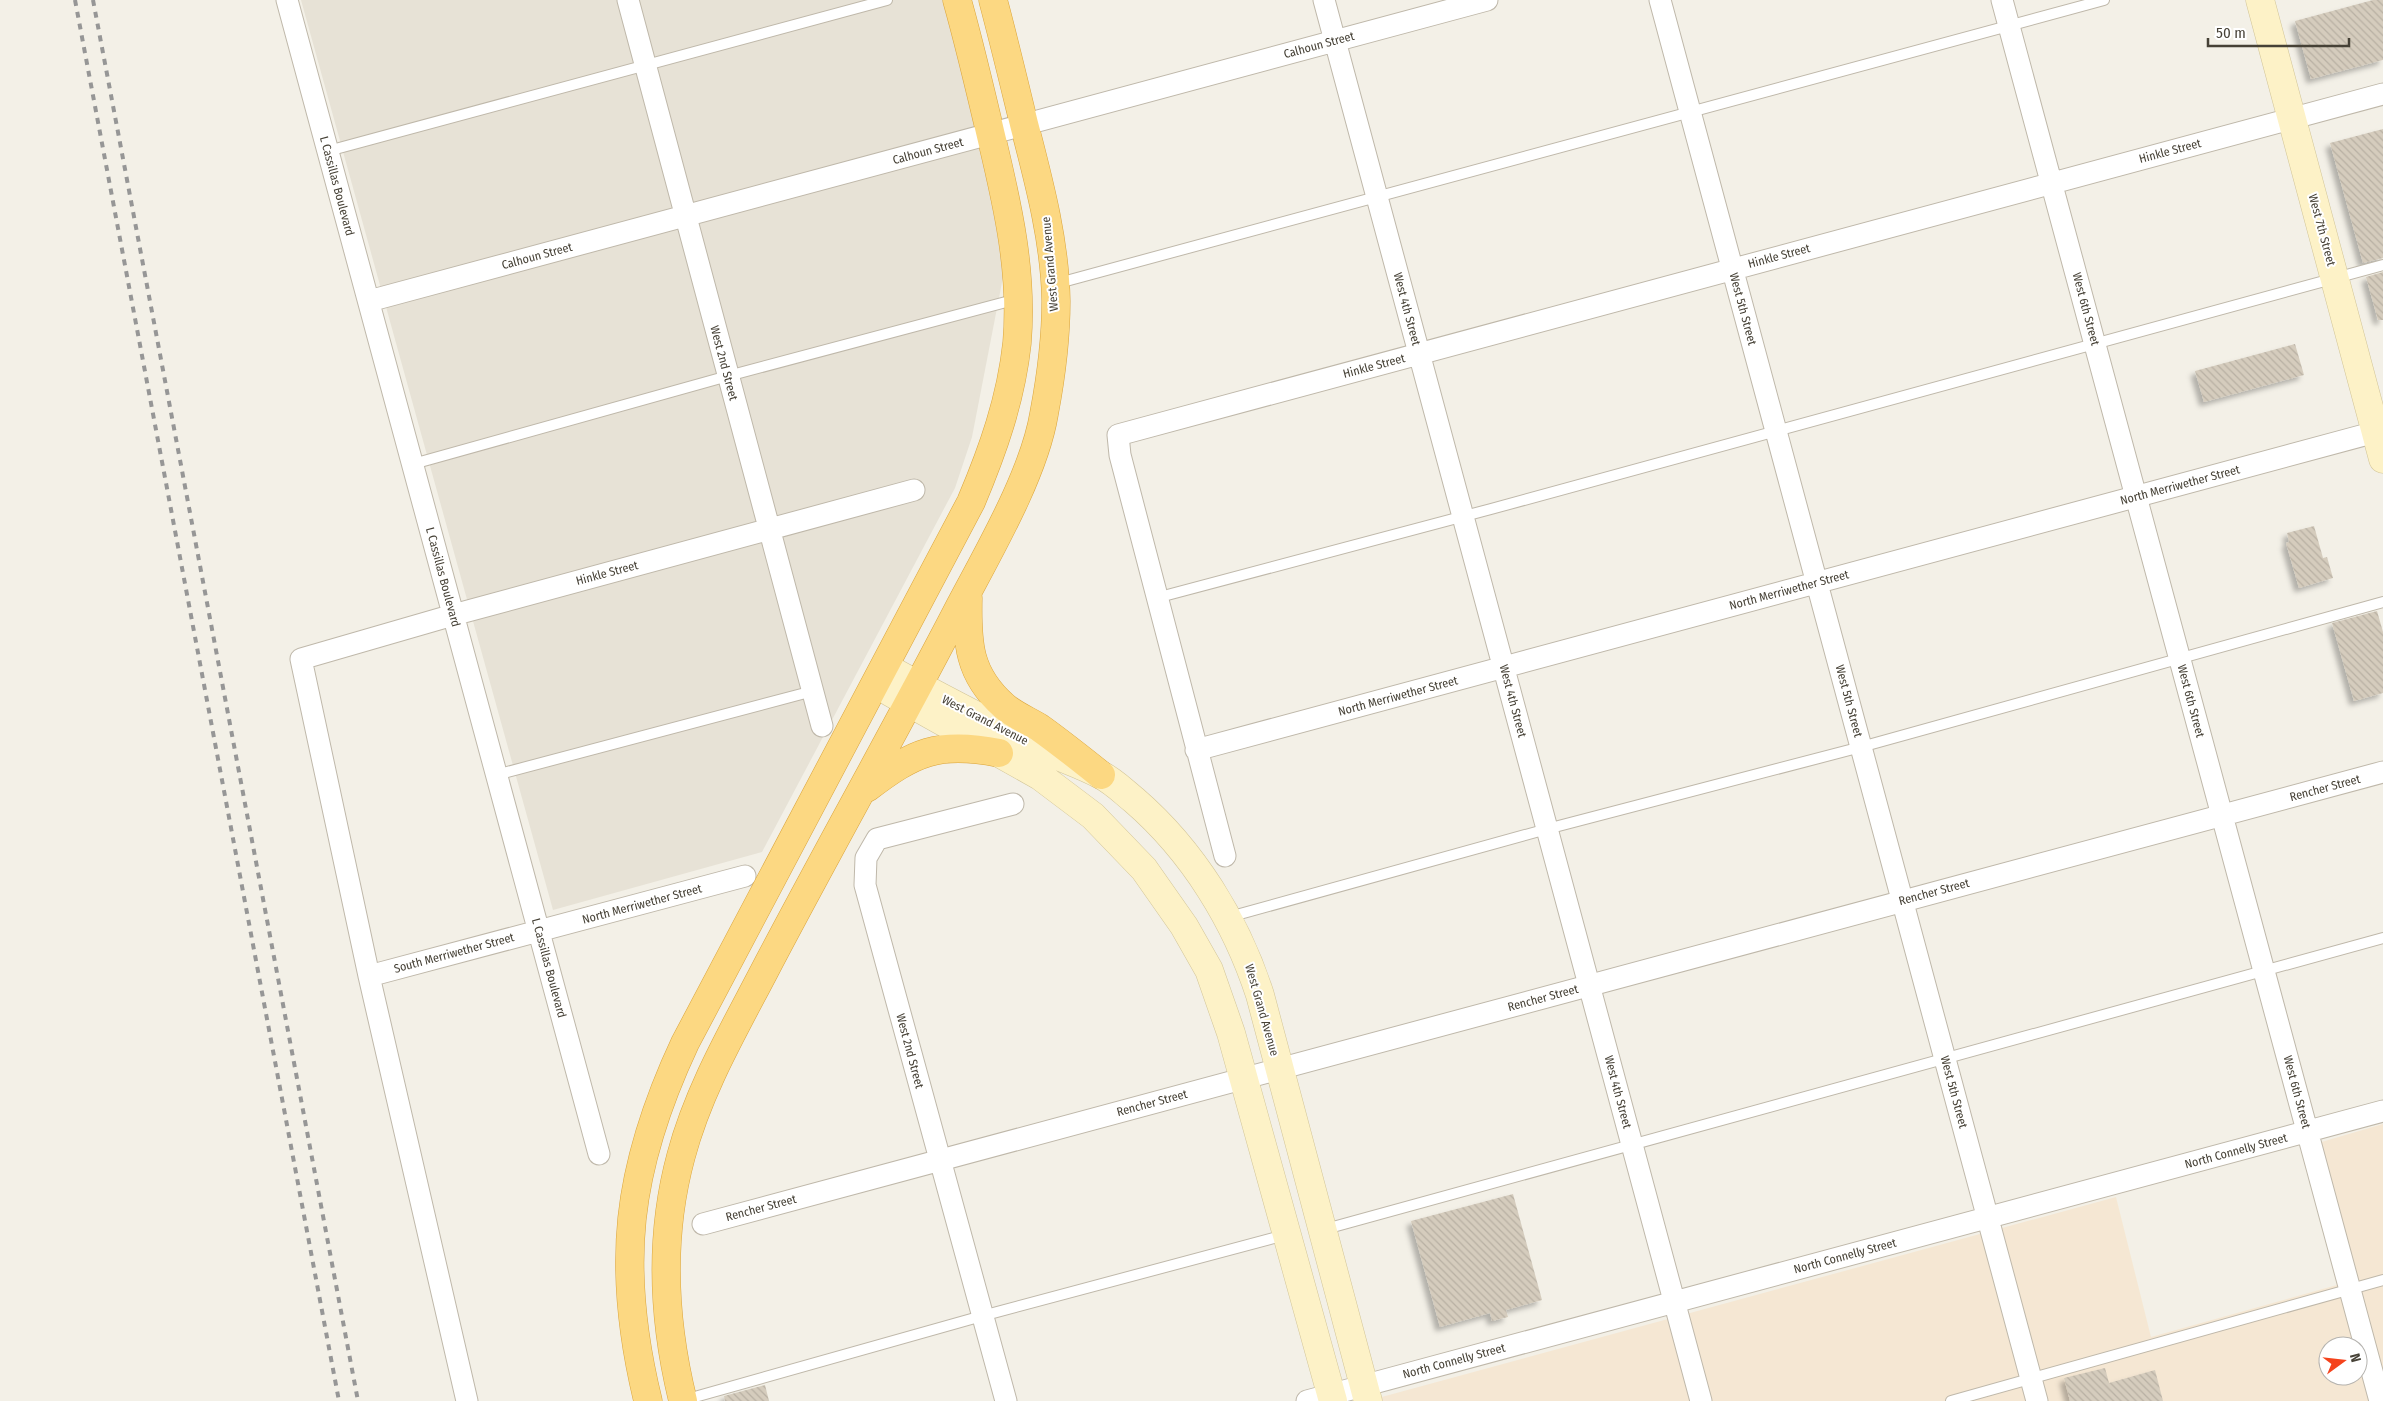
<svg xmlns="http://www.w3.org/2000/svg" width="2383" height="1401" font-family="'Fira Sans Condensed',sans-serif">
<style>
.residential{fill:#e7e2d6}
.commercial{fill:#f5e7d3;fill-rule:evenodd}
.building{fill:url(#building-back-hatch);filter:url(#shadow)}
.lines{fill:none;stroke-linecap:round;stroke-linejoin:round}
.service-casing{stroke:#bfb8aa;stroke-width:12}
.minor-casing{stroke:#bfb8aa;stroke-width:23}
.secondary-casing{stroke:#d2c598;stroke-width:29}
.trunk-casing{stroke:#daa43b;stroke-width:29}
.service{stroke:#fff;stroke-width:10}
.minor{stroke:#fff;stroke-width:21}
.secondary{stroke:#fdf2c7;stroke-width:28}
.trunk{stroke:#fcd882;stroke-width:28}
.rail{stroke:#969696;stroke-width:4;stroke-dasharray:6 6;stroke-linecap:butt}
.labels{text-anchor:middle;stroke-width:4;stroke-linejoin:round;paint-order:stroke}
.street-label{font-size:12px;fill:#464136;stroke:#fff}
</style>
<defs>
<pattern id="building-back-hatch" width="6" height="6" patternUnits="userSpaceOnUse" patternTransform="scale(1.25)"><rect width="6" height="6" fill="#d5ccbd"/><path d="M-1 5l2 2M0 0l6 6M5-1l2 2" fill="none" stroke="#b8b0a3"/></pattern>
<filter id="shadow"><feDropShadow dx="-4.5" dy="4.5" stdDeviation="2.5" flood-color="#0004"/></filter>
</defs>
<rect width="100%" height="100%" fill="#f3f0e7"/>
<!-- residential -->
<path class="residential" d="M301,0H947L975,103L1004,272L972,437L955,488L762,852L553,910Z"/>
<!-- commercial -->
<path class="commercial" d="M2383,1124V1401H1367L2116,1197L2151,1337L2337,1285L2301,1148ZM2328,1346H2358V1376H2328Z"/>
<!-- building -->
<path class="building" d="M2373,0H2383V60L2311,79L2295,21Z
M2383,129V258L2363,263L2330,143Z
M2383,272V320H2378L2366,277Z
M2295,344L2304,375L2204,402L2195,371Z
M2314,526L2323,558L2327,557L2333,578L2299,588L2286,543L2289,542L2287,533Z
M2377,611L2383,632V693L2354,701L2332,623Z
M1513,1194L1542,1300L1506,1310L1508,1317L1492,1321L1490,1313L1440,1327L1411,1221Z
M2105,1368L2109,1383L2155,1370L2163,1401H2070L2064,1378Z
M765,1385L769,1401H725L724,1396Z"/>
<g class="lines">
<defs>
<path id="service" d="M328,151L887,0
M1055,284L2104,0
M413,464L728,376L1017,299
M1156,598L1491,509L2383,265
M496,775L813,691
M1229,917L1547,829L1861,747L2383,602
M1322,1230L2383,938
M684,1400L982,1316L1285,1235
M1951,1401L2383,1280"/>
<path id="minor" d="M287,0L599,1154
M628,0L822,726
M1324,0L1701,1401
M1660,0L2037,1401
M2002,0L2380,1401
M369,301L1487,0
M1196,750L2383,430
M1225,856L1120,455L1118,435L2383,94
M369,976L745,876
M703,1224L2383,772
M467,1401L369,976L301,659L453,615L914,490
M1006,1401L865,885L866,858L877,839L1013,804
M1307,1401L2383,1111"/>
<path id="secondary" d="M2260,0L2383,459
M885,667C933,694 982,719 1032,744C1054,756 1079,763 1101,775C1113,781 1123,791 1134,800C1193,851 1236,921 1260,995L1368,1401
M890,692L1040,776L1093,816L1144,869L1184,926L1209,970L1231,1033L1333,1401"/>
<path id="trunk" d="M968,598C967,643 968,674 1004,706C1014,715 1029,721 1040,728C1061,743 1081,759 1101,775
M867,788C914,752 938,741 999,753
M648,1401C615,1266 626,1169 685,1043L971,502C993,450 1011,399 1017,343C1023,273 1008,207 992,140C981,93 970,46 957,0
M683,1401C663,1320 659,1237 681,1156C699,1088 736,1026 768,964C831,844 898,726 960,606C989,551 1034,474 1044,414C1051,377 1056,339 1056,301C1055,241 1039,182 1024,124C1014,83 1004,41 993,0"/>
</defs>
<!-- service casing -->
<use href="#service" class="service-casing"/>
<!-- minor casing -->
<use href="#minor" class="minor-casing"/>
<!-- secondary casing -->
<use href="#secondary" class="secondary-casing"/>
<!-- trunk casing -->
<use href="#trunk" class="trunk-casing"/>
<!-- service -->
<use href="#service" class="service"/>
<!-- minor -->
<use href="#minor" class="minor"/>
<!-- secondary -->
<use href="#secondary" class="secondary"/>
<!-- trunk -->
<use href="#trunk" class="trunk"/>
<!-- rail -->
<path class="rail" d="M75,0L339,1401
M93,0L358,1401"/>
</g>
<g class="labels">
<!-- street labels -->
<g class="street-label">
<text transform="translate(1319 45) rotate(-15)" y="4">Calhoun Street</text>
<text transform="translate(928 151) rotate(-15)" y="4">Calhoun Street</text>
<text transform="translate(2170 151) rotate(-15)" y="4">Hinkle Street</text>
<text transform="translate(337 186) rotate(75)" y="4">L Cassillas Boulevard</text>
<text transform="translate(2322 230) rotate(75)" y="4">West 7th Street</text>
<text transform="translate(537 256) rotate(-15)" y="4">Calhoun Street</text>
<text transform="translate(1779 256) rotate(-15)" y="4">Hinkle Street</text>
<text transform="translate(1050 264) rotate(-95)" y="4">West Grand Avenue</text>
<text transform="translate(1407 309) rotate(75)" y="4">West 4th Street</text>
<text transform="translate(1743 309) rotate(75)" y="4">West 5th Street</text>
<text transform="translate(2086 309) rotate(75)" y="4">West 6th Street</text>
<text transform="translate(724 363) rotate(75)" y="4">West 2nd Street</text>
<text transform="translate(1374 366) rotate(-15)" y="4">Hinkle Street</text>
<text transform="translate(2180 485) rotate(-15)" y="4">North Merriwether Street</text>
<text transform="translate(607 573) rotate(-15)" y="4">Hinkle Street</text>
<text transform="translate(443 577) rotate(75)" y="4">L Cassillas Boulevard</text>
<text transform="translate(1789 590) rotate(-15)" y="4">North Merriwether Street</text>
<text transform="translate(1398 696) rotate(-15)" y="4">North Merriwether Street</text>
<text transform="translate(1513 701) rotate(75)" y="4">West 4th Street</text>
<text transform="translate(1849 701) rotate(75)" y="4">West 5th Street</text>
<text transform="translate(2191 701) rotate(75)" y="4">West 6th Street</text>
<text transform="translate(985 720) rotate(27)" y="4">West Grand Avenue</text>
<text transform="translate(2325 788) rotate(-15)" y="4">Rencher Street</text>
<text transform="translate(1934 892) rotate(-15)" y="4">Rencher Street</text>
<text transform="translate(642 904) rotate(-15)" y="4">North Merriwether Street</text>
<text transform="translate(454 953) rotate(-15)" y="4">South Merriwether Street</text>
<text transform="translate(549 968) rotate(75)" y="4">L Cassillas Boulevard</text>
<text transform="translate(1543 998) rotate(-15)" y="4">Rencher Street</text>
<text transform="translate(1262 1010) rotate(74)" y="4">West Grand Avenue</text>
<text transform="translate(910 1051) rotate(75)" y="4">West 2nd Street</text>
<text transform="translate(1618 1092) rotate(75)" y="4">West 4th Street</text>
<text transform="translate(1954 1092) rotate(75)" y="4">West 5th Street</text>
<text transform="translate(2297 1092) rotate(75)" y="4">West 6th Street</text>
<text transform="translate(1152 1103) rotate(-15)" y="4">Rencher Street</text>
<text transform="translate(2236 1151) rotate(-15)" y="4">North Connelly Street</text>
<text transform="translate(761 1208) rotate(-15)" y="4">Rencher Street</text>
<text transform="translate(1845 1256) rotate(-15)" y="4">North Connelly Street</text>
<text transform="translate(1454 1361) rotate(-15)" y="4">North Connelly Street</text>
</g>
</g>
<!-- north arrow -->
<g transform="translate(2343 1361) rotate(75)"><circle r="24" fill="#ffffff" stroke="#b5b3af"/>
<path d="M0-4L9 19L0 12L-9 19Z" fill="#f5431c"/>
<text y="-8" font-size="14" font-weight="bold" text-anchor="middle" fill="#464136">N</text>
</g>
<!-- scale -->
<path d="M2208 38v8h141v-8" fill="none" stroke="#464136" stroke-width="2.5"/>
<text x="2216" y="38" font-size="15" fill="#464136" stroke="#ffffff" stroke-width="4" paint-order="stroke">50 m</text>
</svg>
